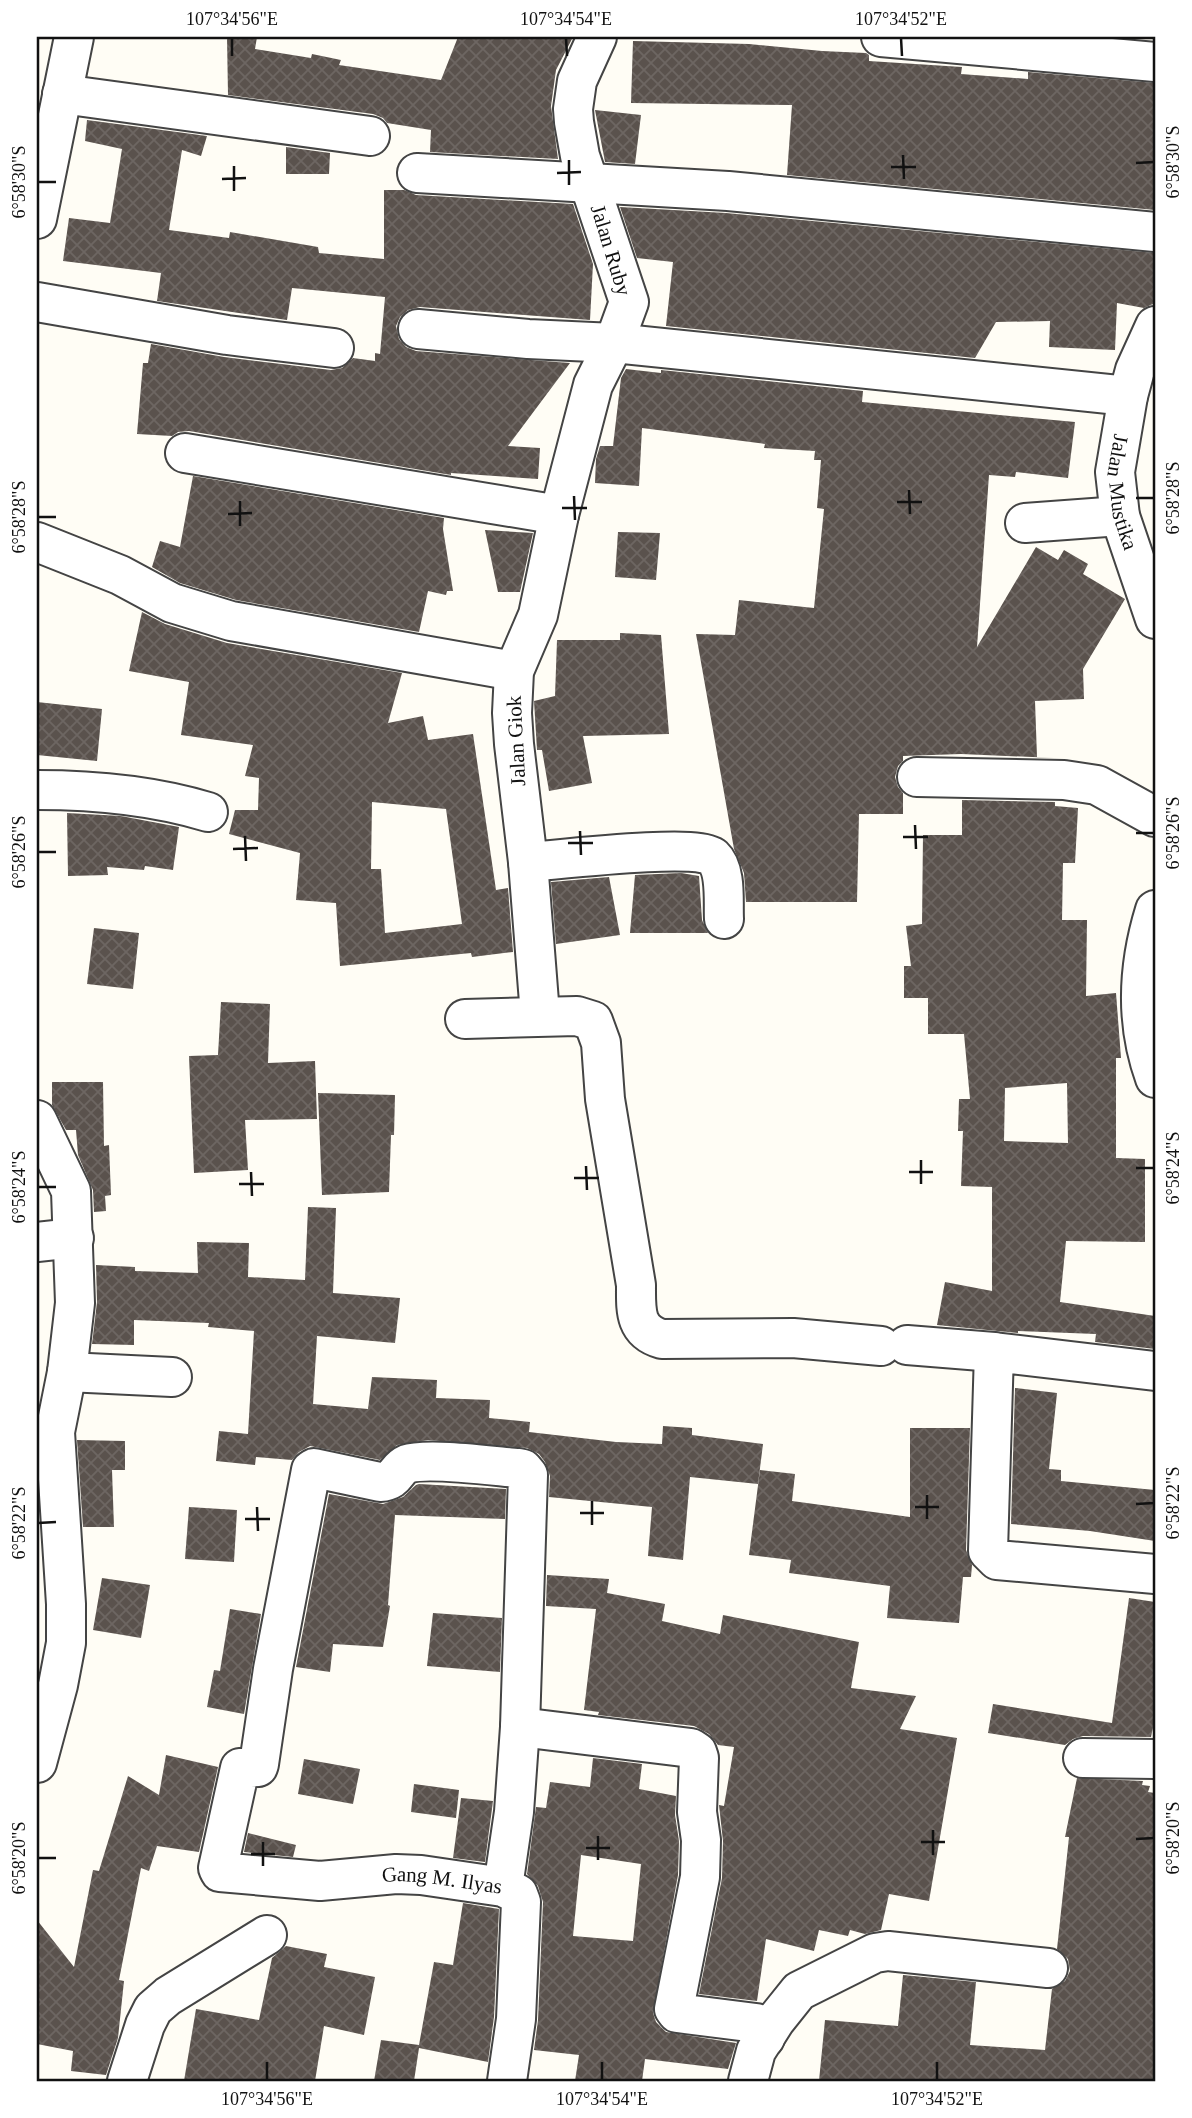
<svg xmlns="http://www.w3.org/2000/svg" width="1192" height="2118" font-family="'Times New Roman',serif">
<style>
.building{fill:url(#building-cross-hatch);fill-rule:evenodd}
.lines{fill:none;stroke-linecap:round;stroke-linejoin:round}
.minor-casing{stroke:#444;stroke-width:42}
.minor{stroke:#fff;stroke-width:38}
.ticks{fill:none;stroke:#111;stroke-width:2.5}
.labels{text-anchor:middle;stroke-width:7;stroke-linejoin:round;paint-order:stroke}
.street-label{font-size:21px;fill:#111;stroke:#fff}
.neatline{fill:none;stroke:#111;stroke-width:2.5}
.ticks-label{font-size:18px;text-anchor:middle;fill:#111}
</style>
<defs>
<pattern id="building-cross-hatch" width="8" height="8" patternUnits="userSpaceOnUse" patternTransform="scale(1.75)"><rect width="8" height="8" fill="#5a524d"/><path d="M0 0l8 8M0 8l8-8" fill="none" stroke="#6d6662"/></pattern>
</defs>
<rect width="100%" height="100%" fill="#fffdf5"/>
<!-- building -->
<path class="building" d="M227,37H257L255,49L311,58L312,54L341,60L339,65L441,80L458,37H573L556,70L551,106L558,159L430,152L431,130L387,123L383,118L373,114L228,95Z
M633,41L749,44L822,51L866,53L869,55V61L962,67L961,74L1028,79V72L1155,83V210L787,175L792,105L631,103Z
M595,110L641,115L635,164L605,162Z
M87,120L207,136L201,156L182,150L169,230L229,238L230,232L318,247L319,253L384,259V190H404L416,195L573,204L593,264L590,320L420,307L408,310L400,317L396,326L399,339L406,347L416,351L570,363L508,446L540,448L538,479L451,473V475L189,431L178,432L172,436L137,434L143,363H148L151,344L224,357L331,370L342,368L353,358L375,361V353L380,354L385,297L292,288L287,320L157,301L161,273L63,261L69,218L110,223L122,149L85,141Z
M286,147L330,153L329,174H286Z
M620,207L726,213L1155,253L1153,304L1144,308L1117,303L1115,350L1049,347L1050,321L996,322L975,358L666,326L673,262L637,258Z
M626,369L661,373V370L863,391L862,402L1075,422L1068,478L1016,472L1015,477L989,475L977,647L1036,547L1058,560L1064,550L1088,564L1083,574L1125,599L1083,669L1084,699L1035,701L1037,757L1054,758L961,754L903,756V761L898,766L895,777L898,787L903,793V814H859L857,902H746L744,873L734,849L696,634L735,635L739,600L814,608L824,509L817,508L821,460H814L815,451L764,448L765,444L642,428L639,486L595,483L596,459L600,446H613L621,378Z
M193,476L444,518L443,529L453,591H447L446,595L428,591L419,632L236,600L180,583L152,567L160,541L180,547Z
M485,530L533,533L520,592H498Z
M618,532L660,533L656,580L615,577Z
M142,612L165,624L227,643L402,673L388,723L423,716L428,740L473,734L496,890L508,888L513,952L472,957L471,953L340,966L336,903L296,900L300,853L229,834L235,810H258L259,778L245,776L253,745L181,735L189,682L129,671ZM372,802L446,809L462,924L385,933L381,869H371Z
M620,633L661,635L669,734L583,736L592,783L549,791L542,750H537L534,701L555,696L557,640H620Z
M37,702L102,709L97,761L37,755Z
M962,800L1055,802V806L1078,808L1075,863H1063L1062,920H1087L1086,996L1116,993L1121,1058H1116V1158L1145,1159V1242L1066,1241L1060,1302L1155,1316V1349L1095,1342L1096,1334L1018,1331V1333L937,1325L945,1282L992,1291V1187L961,1186L963,1131H958L959,1099H970L964,1034H928V998H904V966H911L906,926L922,924L923,835H962ZM1067,1083L1068,1143L1004,1141L1005,1088Z
M67,813L121,816L179,827L173,870L145,866L144,870L107,867L108,875L68,876Z
M681,873L699,876L702,920L708,933H630L635,875Z
M609,877L620,935L556,944L551,882Z
M94,928L139,933L133,989L87,984Z
M221,1002L270,1004L268,1063L315,1061L317,1119L245,1120L248,1170L194,1173L189,1056L218,1055Z
M52,1082H103L104,1146L109,1145L111,1195L105,1196L106,1211L94,1212L93,1190L78,1155L76,1130H66L52,1105Z
M318,1093L395,1095L394,1135H391L389,1192L322,1195Z
M308,1207L336,1208L333,1293L400,1298L395,1343L317,1336L313,1404L368,1409L372,1377L437,1380L436,1398L490,1400L489,1418L530,1422L529,1432L616,1442L662,1444L663,1426L692,1428V1435L763,1444L758,1484L690,1477L683,1560L648,1556L652,1507L549,1497L550,1476L545,1462L539,1454L527,1448L428,1440L397,1445L380,1460L310,1446L299,1452L292,1460L256,1457L255,1465L216,1461L219,1431L248,1434L254,1331L208,1327L209,1323L134,1320V1345L92,1344L97,1302L96,1265L135,1267V1271L198,1273L197,1242L249,1243L248,1277L305,1280Z
M1015,1388L1057,1393L1049,1469L1061,1470V1481L1155,1490V1541L1090,1531L1011,1524Z
M910,1428H970L966,1550L972,1565L971,1577H963L959,1623L887,1618L890,1586L789,1573L791,1560L749,1555L760,1470L795,1474L792,1501L910,1517Z
M77,1440L125,1441V1470H112L114,1527H83Z
M419,1484L506,1489L505,1519L395,1515L388,1605L390,1606L383,1647L333,1644L330,1672L296,1667L329,1494L383,1504L403,1497L416,1485Z
M189,1507L237,1510L234,1562L185,1559Z
M547,1575L609,1579L607,1593L665,1604L662,1621L720,1634L723,1615L859,1642L851,1688L916,1696L900,1729L957,1738L929,1901L889,1894L881,1930L865,1934L850,1930L848,1936L819,1930L814,1951L766,1939L757,2001L699,1994L722,1878L723,1841L719,1805L724,1806L734,1747L718,1745L709,1734L694,1726L598,1715L599,1712L584,1710L596,1609L546,1606Z
M102,1578L150,1585L141,1638L93,1630Z
M1129,1598L1155,1602V1718L1151,1737L1083,1736L1073,1739L1065,1745L988,1733L993,1704L1112,1723Z
M230,1609L261,1614L244,1714L207,1707L214,1670L220,1671Z
M433,1613L502,1618L500,1672L427,1666Z
M166,1755L218,1767L199,1852L157,1846L149,1871L141,1868L119,1980L124,1981L118,2038L106,2075L71,2071L73,2051L37,2044V1920L74,1967L93,1870L99,1871L128,1776L159,1795Z
M593,1758L642,1764L639,1789L676,1796L675,1815L679,1841L678,1875L653,2013L656,2022L666,2032L736,2043L728,2069L645,2059L642,2081H575L579,2055L534,2050L538,2020L543,1902L538,1886L527,1874L536,1807L546,1808L550,1782L590,1787ZM581,1855L641,1864L633,1941L573,1936Z
M304,1759L360,1769L353,1804L298,1794Z
M1077,1778L1143,1781L1142,1785L1150,1786L1148,1792L1155,1793V2081H819L825,2020L898,2026L903,1975L976,1982L970,2045L1045,2050L1052,1989L1065,1981L1070,1971L1068,1959L1057,1949L1069,1837H1065Z
M414,1784L459,1790L456,1818L411,1812Z
M461,1798L493,1801L485,1862L453,1858Z
M248,1833L296,1845L293,1857L244,1852Z
M463,1903L499,1909L494,2017L488,2062L419,2048L414,2081H374L381,2040L419,2045L434,1962L453,1965Z
M286,1946L327,1954L324,1967L375,1977L364,2035L324,2026L315,2081H184L196,2009L259,2020L272,1958Z"/>
<g class="lines">
<defs>
<g id="minor">
<path d="M881,37L1155,62"/>
<path d="M62,94L370,136"/>
<path d="M417,173L728,191L1155,232"/>
<path d="M37,219L74,37"/>
<path d="M37,302L227,335L334,348"/>
<path id="s1" d="M1155,326L1135,370L1128,396L1115,472L1120,516L1155,619"/>
<path d="M418,329L528,339L614,343L1128,396"/>
<path d="M185,453L559,515"/>
<path d="M1025,523L1120,516"/>
<path d="M37,542L120,575L172,603L231,621L514,671"/>
<path d="M917,777L1064,780L1097,785L1155,817"/>
<path d="M37,790C96,790 152,795 208,812"/>
<path d="M528,862C556,860 698,843 713,857C727,870 723,902 724,919"/>
<path d="M1155,910C1138,965 1135,1023 1155,1078"/>
<path d="M540,1015L528,862L514,744L512,713L514,671L538,615L559,515L593,385L614,343L629,302L580,156L574,122L573,109L577,81L597,37"/>
<path d="M465,1019L577,1016L593,1021L601,1043L605,1099L636,1285C636,1310 634,1331 662,1339L793,1338L881,1346"/>
<path d="M37,1120L71,1191L75,1303L67,1372L55,1432L66,1604V1643L58,1685L37,1763"/>
<path d="M37,1242L74,1238"/>
<path d="M907,1345L994,1352"/>
<path d="M1155,1371L994,1352L988,1551L997,1560L1155,1574"/>
<path d="M67,1372L172,1377"/>
<path d="M520,1727L691,1748L697,1752L699,1758L697,1812L701,1840L700,1877L674,2009L677,2013L756,2023L762,2025L765,2038"/>
<path d="M1083,1758L1155,1759"/>
<path id="s2" d="M503,1887L514,1812L520,1727L528,1475L523,1469L518,1468C494,1466 427,1457 407,1464C395,1469 398,1481 380,1482L314,1468L311,1470L273,1669L259,1764L258,1767L240,1768L218,1868L220,1872L320,1881L396,1874L421,1875L503,1887L518,1894L521,1902L516,2019L507,2081"/>
<path d="M127,2081L145,2025L153,2009L168,1996L267,1935"/>
<path d="M748,2081L756,2051L775,2021L799,1991L875,1953L888,1951L1048,1968"/>
</g>
</defs>
<!-- minor casing -->
<use href="#minor" class="minor-casing"/>
<!-- minor -->
<use href="#minor" class="minor"/>
</g>
<!-- ticks -->
<path class="ticks" d="M232,38V56M566,38L567,56M901,38L902,56M903,155L904,179M569,160V185M1136,163L1154,162M234,166V191M891,167H916M557,173L581,172M222,179L246,178M38,182H56M909,490L910,514M574,496L575,520M1136,498H1154M240,501V526M897,502H922M562,508H587M228,514L252,513M38,517H56M915,825L916,849M580,831L581,855M1136,833H1154M245,836L246,861M903,837H928M568,843H593M233,849L258,848M38,852H56M921,1160V1184M586,1166L587,1190M1136,1168H1154M251,1172L252,1196M909,1172H933M574,1178H599M239,1184H264M38,1187H56M927,1495V1519M592,1501V1525M1136,1504L1154,1503M257,1507L258,1531M915,1507H939M580,1513H604M245,1519H270M38,1523L56,1522M933,1830V1855M598,1836V1860M1136,1839L1154,1838M263,1842V1866M921,1842H945M586,1848H610M251,1854H275M38,1858H56M267,2062V2080M602,2062V2080M937,2062V2080"/>
<g class="labels">
<!-- street labels -->
<g class="street-label">
<text transform="translate(611 250) rotate(73)" y="7">Jalan Ruby</text>
<text dy="7" stroke="none"><textPath href="#s1" startOffset="173">Jalan Mustika</textPath></text>
<text transform="translate(516 741) rotate(-93)" y="7">Jalan Giok</text>
<text dy="7" stroke="none"><textPath href="#s2" startOffset="1292">Gang M. Ilyas</textPath></text>
</g>
</g>
<!-- border -->
<rect width="1192" height="2118" fill="none" stroke="#ffffff" stroke-width="77"/>
<rect x="38" y="38" width="1116" height="2042" class="neatline"/>
<g class="ticks-label">
<text x="232" y="25">107°34'56"E</text>
<text x="566" y="25">107°34'54"E</text>
<text x="901" y="25">107°34'52"E</text>
<text transform="translate(1173 162) rotate(-90)" y="6">6°58'30"S</text>
<text transform="translate(19 182) rotate(-90)" y="6">6°58'30"S</text>
<text transform="translate(1173 498) rotate(-90)" y="6">6°58'28"S</text>
<text transform="translate(19 517) rotate(-90)" y="6">6°58'28"S</text>
<text transform="translate(1173 833) rotate(-90)" y="6">6°58'26"S</text>
<text transform="translate(19 852) rotate(-90)" y="6">6°58'26"S</text>
<text transform="translate(1173 1168) rotate(-90)" y="6">6°58'24"S</text>
<text transform="translate(19 1187) rotate(-90)" y="6">6°58'24"S</text>
<text transform="translate(1173 1503) rotate(-90)" y="6">6°58'22"S</text>
<text transform="translate(19 1523) rotate(-90)" y="6">6°58'22"S</text>
<text transform="translate(1173 1838) rotate(-90)" y="6">6°58'20"S</text>
<text transform="translate(19 1858) rotate(-90)" y="6">6°58'20"S</text>
<text x="267" y="2105">107°34'56"E</text>
<text x="602" y="2105">107°34'54"E</text>
<text x="937" y="2105">107°34'52"E</text>
</g>
</svg>
